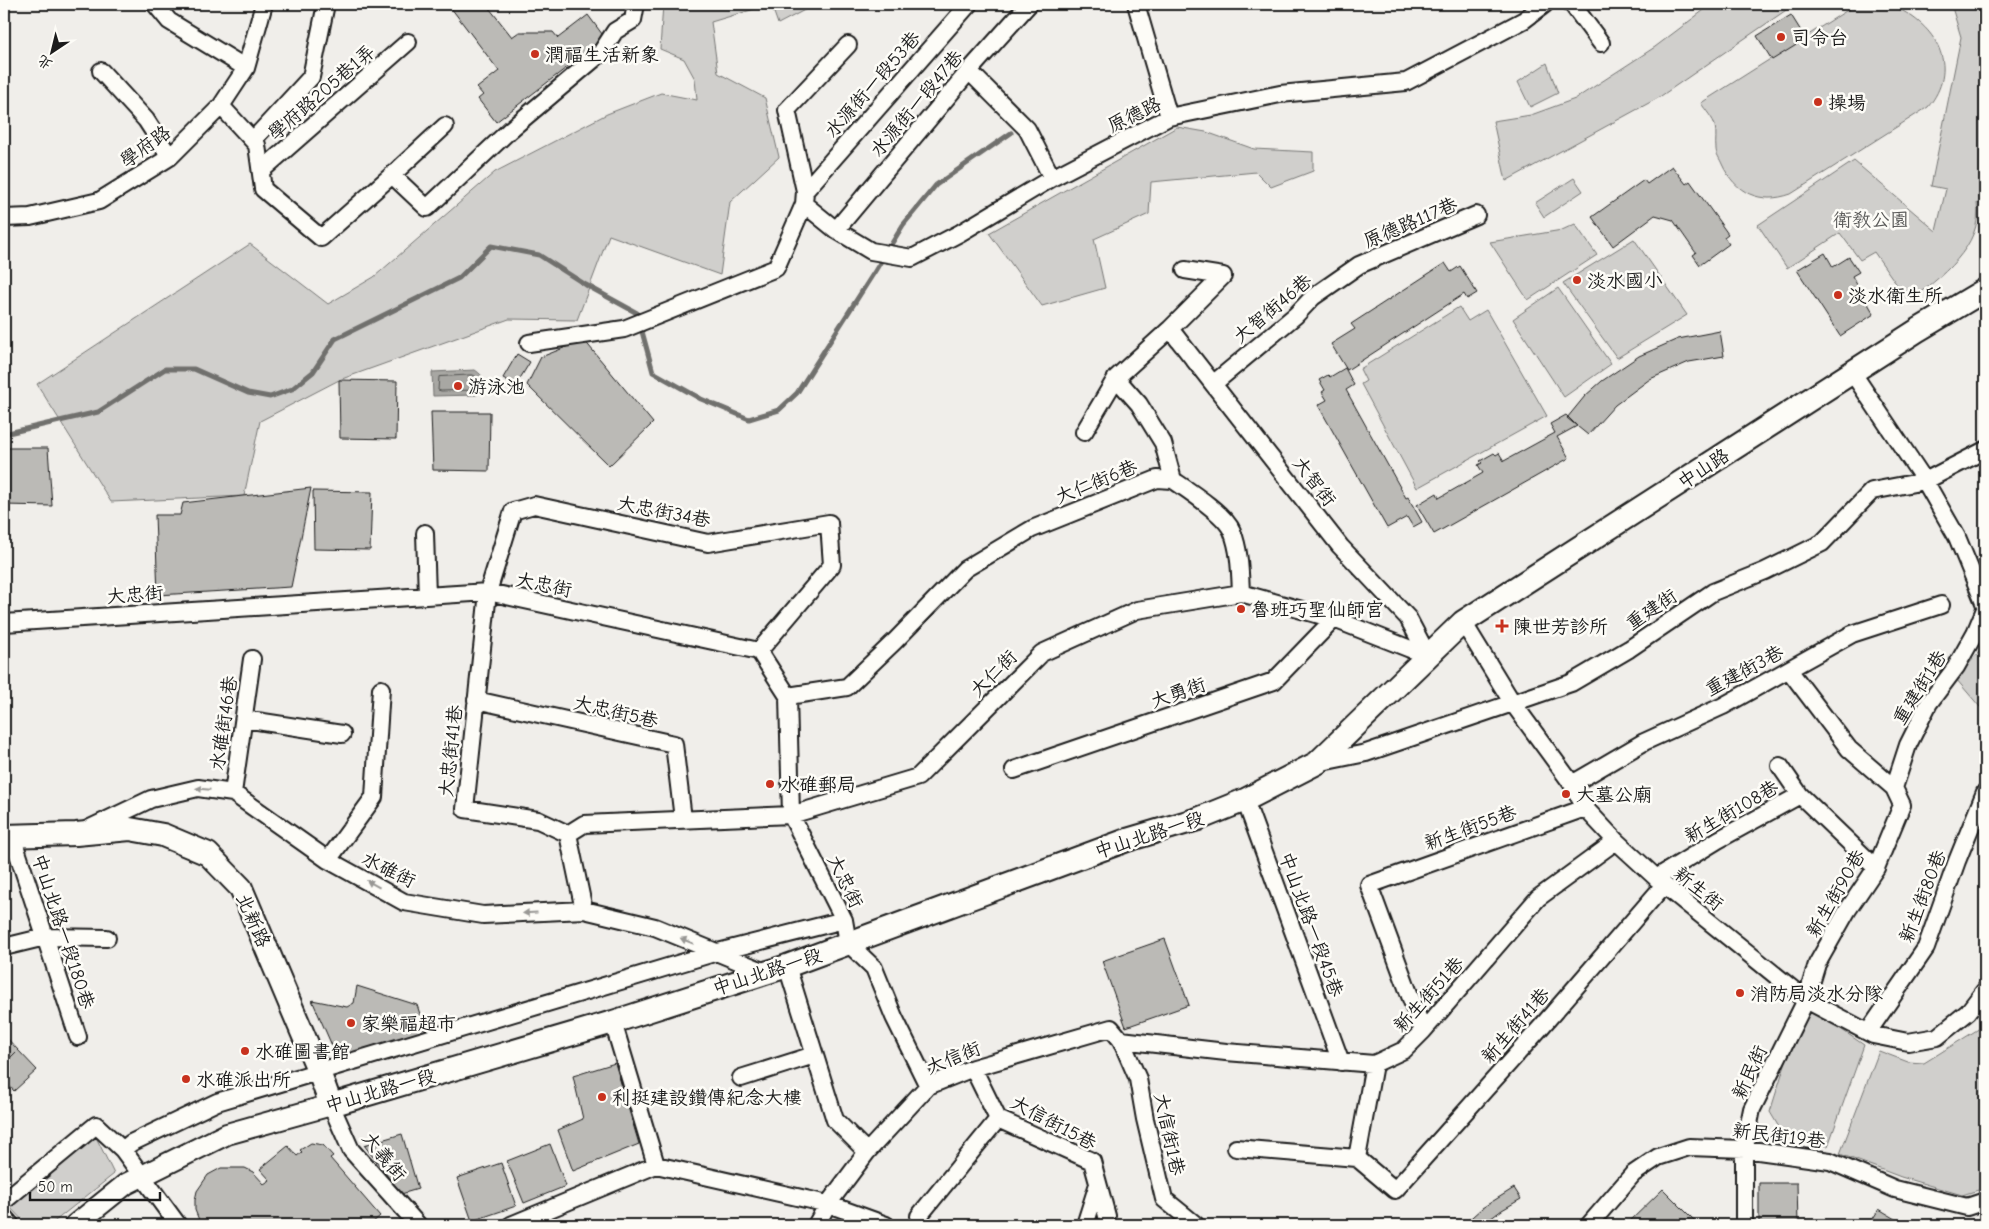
<svg xmlns="http://www.w3.org/2000/svg" width="1989" height="1229" font-family="'Comic Neue','LXGW WenKai TC',sans-serif">
<style>
.green{fill:#d0cfcc;stroke:#767674}
.water{fill:#a8a7a3;stroke:#706f6d}
.lines{fill:none;stroke-linecap:round;stroke-linejoin:round}
.shore{stroke:#545452;stroke-width:1}
.stream{stroke:#706f6d;stroke-width:5}
.building{fill:#bbbab6;stroke:#1c1c1c}
.minor-casing{stroke:#1c1c1c;stroke-width:20}
.tertiary-casing{stroke:#1c1c1c;stroke-width:24}
.secondary-casing{stroke:#1c1c1c;stroke-width:26}
.minor{stroke:#fdfcf7;stroke-width:16}
.tertiary{stroke:#fdfcf7;stroke-width:20}
.secondary{stroke:#fdfcf7;stroke-width:22}
.oneway{fill:#989794}
.poi-dot{fill:#c8321e;stroke:#fdfcf7;stroke-width:2}
.labels{text-anchor:middle;stroke-width:5;stroke-linejoin:round;paint-order:stroke}
.poi-label{font-size:19px;fill:#1c1c1c;stroke:#fdfcf7;text-anchor:start}
.street-label{font-size:19px;fill:#1c1c1c;stroke:#fdfcf7}
.park-label{font-size:19px;fill:#5b5b5a;stroke:#fdfcf7}
</style>
<rect width="100%" height="100%" fill="#f0eeea"/>
<filter id="ink" filterUnits="userSpaceOnUse"><feTurbulence type="fractalNoise" baseFrequency=".02" numOctaves="2"/><feDisplacementMap in="SourceGraphic" scale="10" xChannelSelector="R" yChannelSelector="G"/><feConvolveMatrix kernelMatrix="1 2 1 2 8 2 1 2 1" color-interpolation-filters="sRGB"/></filter>
<g filter="url(#ink)">
<!-- green -->
<path class="green" d="M663,4H816L778,24L771,4L711,22L718,73L765,98L779,157L730,202L720,275L609,235L577,320L509,319L339,380L260,421L244,496L111,502L37,384L250,244L328,304L374,277L495,172L607,114L661,93L697,100L695,79L684,59L660,49Z
M1712,4H1795L1658,98L1506,181L1493,121L1531,115L1575,99L1655,47Z
M1857,4H1906L1899,9C1939,29 1959,69 1928,107L1791,194C1760,205 1735,193 1722,164C1720,159 1716,154 1716,149C1715,142 1717,133 1715,126C1714,119 1705,110 1701,103Z
M1951,4H1985V204L1977,203C1984,246 1939,278 1909,302L1874,252L1860,260L1840,233L1787,268L1758,225L1854,161L1936,231L1946,189L1931,186L1961,37Z
M1547,63L1558,93L1530,107L1518,82Z
M1177,127L1206,132L1254,149L1313,152V171L1271,187L1256,172L1151,182L1149,214L1094,239L1105,288L1042,306L989,233Z
M1574,178L1583,191L1544,217L1535,203Z
M1575,224L1597,255L1528,300L1490,242L1562,230Z
M1634,239L1687,315L1617,358L1563,283Z
M1558,288L1611,364L1564,397L1513,319Z
M1459,307L1468,321L1486,310L1547,416L1417,488L1361,384L1366,381L1360,369Z
M1985,645V710L1980,707L1956,679Z
M1804,1004L1864,1045L1828,1146L1783,1134L1770,1112Z
M1985,1025V1188L1962,1195L1901,1177L1840,1154L1879,1051L1908,1062L1924,1063Z
M95,1135L114,1174L50,1225H27L9,1206Z"/>
<!-- water -->
<path class="water" d="M475,370C486,377 487,386 477,395L433,396L432,372Z"/>
<g class="lines">
<!-- shore -->
<path class="shore" d="M473,375L478,378L479,382L475,390L441,391L438,390L439,377Z"/>
<!-- stream -->
<path class="stream" d="M4,434L98,412L165,369H194L248,393L270,397L292,389L313,372L335,339L459,278L491,246L539,255L586,285L637,313L653,372L701,399L749,419L779,410L797,393L875,271L903,225L936,185L1011,133"/>
</g>
<!-- building -->
<path class="building" d="M448,4H486L512,37L519,32H553L558,38L588,15L605,38L496,122L478,99L483,95L477,88L499,71Z
M1791,15L1806,39L1772,60L1757,36Z
M1672,166L1686,184L1690,181L1728,234L1724,237L1729,244L1700,265L1693,255L1696,253L1673,220L1655,215L1613,246L1592,217L1644,180L1647,184Z
M1825,253L1833,267L1849,257L1859,272L1852,276L1874,314L1840,336L1797,270Z
M1445,263L1451,272L1460,266L1477,293L1467,299L1464,294L1347,370L1331,344L1355,329L1351,324Z
M1720,331L1724,356L1689,362L1650,379L1615,405L1588,435L1567,418L1585,396L1602,381L1639,356L1678,339Z
M584,340L653,423L609,466L527,385L541,357Z
M517,354L530,362L516,385L503,378Z
M1345,368L1354,385L1346,390L1406,498L1408,497L1422,522L1413,527L1407,517L1387,528L1318,405L1327,400L1322,392L1325,390L1319,380L1328,375L1330,377Z
M339,380L397,381L396,439L340,438Z
M431,412H490L489,471L433,470Z
M1566,415L1577,426L1557,437L1569,458L1434,534L1417,505L1437,493L1439,498L1483,473L1478,465L1482,463L1480,461L1494,453L1496,455L1499,453L1504,461L1555,433L1550,424Z
M4,448H48L52,506L4,505Z
M311,488L291,587L158,595L155,515H180L183,503Z
M313,491L372,492L370,550L314,549Z
M1165,939L1189,1005L1126,1027L1102,961Z
M357,986L417,1005L426,1032L337,1057L312,1000L347,1007L354,1003Z
M4,1035L18,1050L4,1064Z
M18,1050L37,1070L14,1091L4,1080V1064Z
M615,1063L639,1144L573,1171L558,1130L583,1119L573,1076Z
M402,1134L418,1189L401,1194L364,1145Z
M311,1143L323,1145L333,1156L330,1158L380,1216L370,1225H201L195,1210V1200L197,1191L208,1175L221,1168H245L253,1172L264,1184L270,1180L260,1169L288,1146L297,1156L302,1152L300,1150Z
M550,1144L566,1186L524,1203L507,1161Z
M501,1163L516,1206L472,1221L457,1178Z
M1759,1183H1797L1798,1225H1759Z
M1514,1188L1521,1199L1502,1210L1482,1225H1463L1482,1208Z
M1663,1189L1699,1225H1626Z
M1879,1209L1906,1225H1869Z"/>
<g class="lines">
<defs>
<path id="minor" d="M155,4L169,21L246,68
M1136,4L1169,117
M1572,4L1601,43
M848,45L787,110L805,191L804,204L836,230L871,251L912,258L960,233L1052,178L1169,117L1280,94L1406,82L1524,20L1545,4
M101,71L146,120L170,157
M969,71L1027,129L1052,178
M221,106L257,145L263,189L321,238L392,175L427,208L511,129L600,54L615,31L633,20L636,4
M253,140L311,77L326,4
M261,171L408,42
M392,175L445,126
M805,191L969,4
M4,218L30,217L99,201L170,157L221,106L246,68L264,4
M836,230L969,71L1029,4
M1185,270L1223,276
M1170,329L1340,546L1408,618L1428,656
M529,343L624,329L776,268L804,204
M1852,372L1925,481L1957,537L1985,605
M1116,378L1170,329L1223,276
M1213,384L1296,315L1313,297L1359,265L1476,215
M1173,480C1189,491 1225,514 1232,531C1240,551 1240,572 1241,593
M425,533L427,596
M1463,622L1512,702L1572,784L1585,808L1616,841L1664,885L1806,1000L1873,1035L1908,1042L1937,1037L1968,1012L1985,990
M4,623L488,592L759,651L788,696L791,815L844,920L848,943L874,968L894,1017L928,1086
M788,696L847,687L895,641L965,569L1032,529L1157,479L1173,480L1163,443L1139,404L1116,378L1084,432
M476,700L674,744L683,819
M244,719L342,734
M1317,763L1366,753L1571,683L1629,649L1713,592L1765,571L1822,543L1872,491L1925,481L1985,450
M1780,766L1800,795L1876,868
M1014,770L1274,681L1334,619
M1572,784L1644,742L1723,706L1852,634L1941,605
M1894,788L1908,745L1929,703L1956,667L1975,633L1985,609
M233,793L252,659
M1245,800L1341,1062
M88,829L151,799L198,788L233,793L328,860L404,902L483,915L584,910L655,927L765,972
M568,834L584,824L791,815L918,777L1042,653L1137,610L1241,593L1334,619L1428,656
M568,834L538,820L465,809L488,592L513,511L534,505L708,543L829,523L832,565L759,651
M568,834L584,910
M12,836L78,1037
M328,860L374,797L381,689
M1656,878L1718,840L1800,795
M4,947L45,937L107,938
M787,966L835,1120L867,1152
M613,1022L656,1165L828,1204L867,1152L928,1086L973,1068L1111,1028L1121,1040L1226,1052L1374,1064L1404,1050L1423,1031L1538,898L1616,841
M1423,1031L1369,885L1585,808
M1868,1032L1926,948L1957,861L1985,792
M1121,1040L1138,1079L1145,1119L1164,1199L1196,1225
M1374,1064L1357,1158L1395,1190L1542,1026L1664,885
M973,1068L998,1119L1092,1161L1107,1216
M741,1078L814,1055
M331,1105L351,1150L418,1225
M1236,1148L1357,1158
M123,1150L131,1143L217,1102L714,953L844,920
M4,1201L96,1125L123,1150L178,1225
M919,1216L998,1119
M4,1217L11,1225
M511,1225L656,1165
M816,1225L828,1204L886,1225
M1085,1225L1098,1184
M1589,1225L1633,1174L1658,1157L1689,1147L1744,1149L1830,1161L1895,1189L1967,1207L1985,1201
M1744,1225V1149L1752,1109L1806,1000L1817,964L1847,911L1876,868L1902,805L1894,788L1849,749L1789,670"/>
<path id="tertiary" d="M75,1225L126,1184L227,1134L331,1105"/>
<path id="secondary" d="M4,836L76,834L130,829L163,835L208,854L241,888L319,1072L331,1105L613,1022L787,966L1127,840L1198,819L1245,800L1317,763L1463,622L1918,330L1985,290"/>
</defs>
<!-- minor casing -->
<use href="#minor" class="minor-casing"/>
<!-- tertiary casing -->
<use href="#tertiary" class="tertiary-casing"/>
<!-- secondary casing -->
<use href="#secondary" class="secondary-casing"/>
<!-- minor -->
<use href="#minor" class="minor"/>
<!-- tertiary -->
<use href="#tertiary" class="tertiary"/>
<!-- secondary -->
<use href="#secondary" class="secondary"/>
</g>
<!-- one-way arrows -->
<defs><path id="oneway-solid" d="M-6-.8H1V-3.2L6.5 0L1 3.2V.8H-6Z" transform="scale(1.25)"/></defs>
<g class="oneway">
<use href="#oneway-solid" transform="translate(203 789) rotate(-175)"/>
<use href="#oneway-solid" transform="translate(373 884) rotate(-151)"/>
<use href="#oneway-solid" transform="translate(530 913) rotate(177)"/>
<use href="#oneway-solid" transform="translate(687 941) rotate(-157)"/>
</g>
</g>
<!-- markers -->
<g class="poi-dot">
<circle cx="1781" cy="37" r="5"/>
<circle cx="535" cy="54" r="5"/>
<circle cx="1818" cy="102" r="5"/>
<circle cx="1577" cy="280" r="5"/>
<circle cx="1838" cy="295" r="5"/>
<circle cx="458" cy="386" r="5"/>
<circle cx="1241" cy="609" r="5"/>
<path d="M1499.5 618.5h5v5h5v5h-5v5h-5v-5h-5v-5h5z"/>
<circle cx="770" cy="784" r="5"/>
<circle cx="1566" cy="794" r="5"/>
<circle cx="1740" cy="993" r="5"/>
<circle cx="351" cy="1023" r="5"/>
<circle cx="245" cy="1051" r="5"/>
<circle cx="186" cy="1079" r="5"/>
<circle cx="602" cy="1097" r="5"/>
</g>
<g class="labels">
<!-- poi labels -->
<g class="poi-label">
<text x="1791" y="44">司令台</text>
<text x="545" y="61">潤福生活新象</text>
<text x="1828" y="109">操場</text>
<text x="1587" y="287">淡水國小</text>
<text x="1848" y="302">淡水衛生所</text>
<text x="468" y="393">游泳池</text>
<text x="1251" y="616">魯班巧聖仙師宮</text>
<text x="1513" y="633">陳世芳診所</text>
<text x="780" y="791">水碓郵局</text>
<text x="1576" y="801">大墓公廟</text>
<text x="1750" y="1000">消防局淡水分隊</text>
<text x="361" y="1030">家樂福超市</text>
<text x="255" y="1058">水碓圖書館</text>
<text x="196" y="1086">水碓派出所</text>
<text x="612" y="1104">利挺建設鑽傳紀念大樓</text>
</g>
<!-- street labels -->
<g class="street-label">
<text transform="translate(872 84) rotate(-49)" y="7">水源街一段53巷</text>
<text transform="translate(321 92) rotate(-41)" y="7">學府路205巷1弄</text>
<text transform="translate(916 103) rotate(-50)" y="7">水源街一段47巷</text>
<text transform="translate(1134 114) rotate(-26)" y="7">原德路</text>
<text transform="translate(145 146) rotate(-36)" y="7">學府路</text>
<text transform="translate(1410 222) rotate(-23)" y="7">原德路117巷</text>
<text transform="translate(1272 308) rotate(-40)" y="7">大智街46巷</text>
<text transform="translate(1703 468) rotate(-33)" y="7">中山路</text>
<text transform="translate(1096 481) rotate(-22)" y="7">大仁街6巷</text>
<text transform="translate(1315 481) rotate(52)" y="7">大智街</text>
<text transform="translate(664 511) rotate(11)" y="7">大忠街34巷</text>
<text transform="translate(544 584) rotate(12)" y="7">大忠街</text>
<text transform="translate(135 594) rotate(-4)" y="7">大忠街</text>
<text transform="translate(1651 609) rotate(-34)" y="7">重建街</text>
<text transform="translate(1744 670) rotate(-28)" y="7">重建街3巷</text>
<text transform="translate(993 673) rotate(-45)" y="7">大仁街</text>
<text transform="translate(1919 687) rotate(-58)" y="7">重建街1巷</text>
<text transform="translate(1178 692) rotate(-19)" y="7">大勇街</text>
<text transform="translate(616 711) rotate(13)" y="7">大忠街5巷</text>
<text transform="translate(223 723) rotate(-82)" y="7">水碓街46巷</text>
<text transform="translate(450 751) rotate(-84)" y="7">大忠街41巷</text>
<text transform="translate(1731 811) rotate(-30)" y="7">新生街108巷</text>
<text transform="translate(1470 827) rotate(-20)" y="7">新生街55巷</text>
<text transform="translate(1149 834) rotate(-18)" y="7">中山北路一段</text>
<text transform="translate(389 869) rotate(26)" y="7">水碓街</text>
<text transform="translate(846 881) rotate(64)" y="7">大忠街</text>
<text transform="translate(1699 888) rotate(39)" y="7">新生街</text>
<text transform="translate(1835 893) rotate(-60)" y="7">新生街90巷</text>
<text transform="translate(1922 896) rotate(-69)" y="7">新生街80巷</text>
<text transform="translate(254 920) rotate(66)" y="7">北新路</text>
<text transform="translate(1312 924) rotate(70)" y="7">中山北路一段45巷</text>
<text transform="translate(64 931) rotate(72)" y="7">中山北路一段180巷</text>
<text transform="translate(767 971) rotate(-18)" y="7">中山北路一段</text>
<text transform="translate(1428 994) rotate(-48)" y="7">新生街51巷</text>
<text transform="translate(1515 1025) rotate(-49)" y="7">新生街41巷</text>
<text transform="translate(953 1057) rotate(-22)" y="7">大信街</text>
<text transform="translate(1749 1072) rotate(-65)" y="7">新民街</text>
<text transform="translate(380 1090) rotate(-16)" y="7">中山北路一段</text>
<text transform="translate(1054 1122) rotate(28)" y="7">大信街15巷</text>
<text transform="translate(1170 1134) rotate(78)" y="7">大信街1巷</text>
<text transform="translate(1779 1135) rotate(7)" y="7">新民街19巷</text>
<text transform="translate(385 1156) rotate(51)" y="7">大義街</text>
</g>
<!-- park labels -->
<g class="park-label">
<text x="1871" y="226">衛教公園</text>
</g>
</g>
<!-- margin -->
<rect width="1989" height="1229" fill="none" stroke="#fdfcf7" stroke-width="20"/>
<rect x="10" y="10" width="1969" height="1209" fill="none" stroke="#1c1c1c" stroke-width="2" filter="url(#ink)"/>
<!-- north arrow -->
<g transform="translate(52 52) rotate(215)" stroke="#fdfcf7" stroke-width="4" paint-order="stroke">
<path d="M0-4L9 19L0 12L-9 19Z" fill="#1c1c1c"/>
<text y="-8" font-size="14" font-weight="bold" text-anchor="middle" fill="#1c1c1c">北</text>
</g>
<!-- scale -->
<path d="M30 1192v8h130v-8" fill="none" stroke="#1c1c1c" stroke-width="2.5"/>
<text x="38" y="1192" font-size="15" fill="#1c1c1c" stroke="#fdfcf7" stroke-width="4" paint-order="stroke">50 m</text>
</svg>
